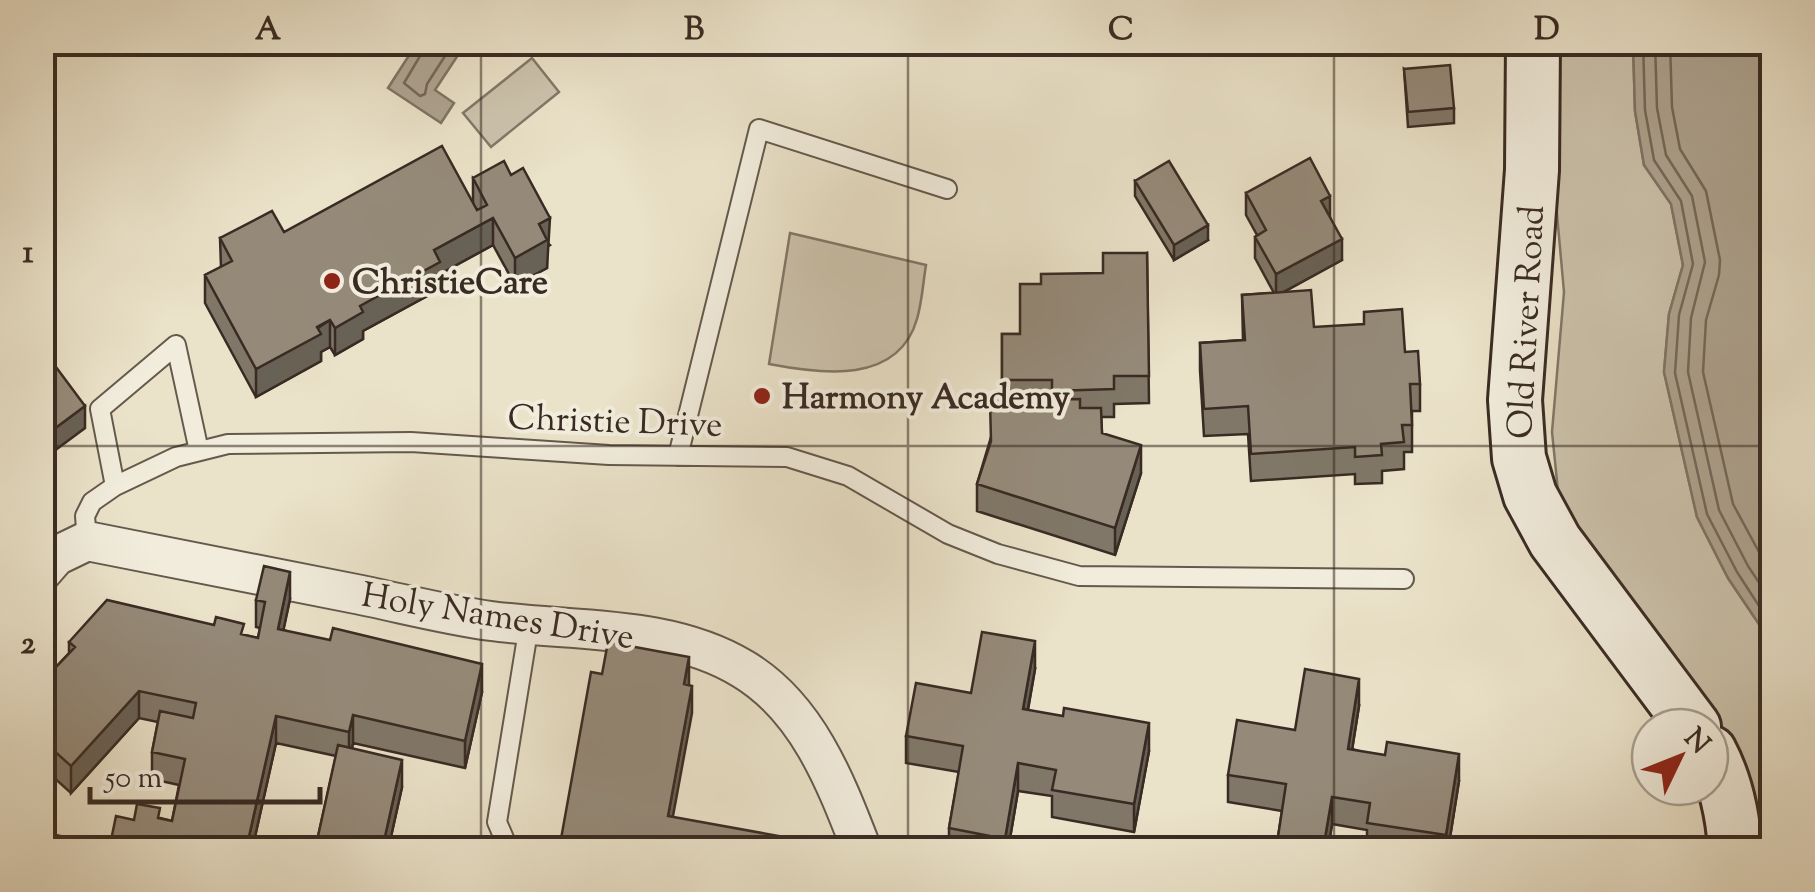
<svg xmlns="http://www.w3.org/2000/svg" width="1815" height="892" font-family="'Sorts Mill Goudy',serif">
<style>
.green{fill:#ccc3ad;stroke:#827768;stroke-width:2.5}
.water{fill:#aea491;stroke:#7f7465;stroke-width:2.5}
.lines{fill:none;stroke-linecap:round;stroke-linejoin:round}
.shore{stroke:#74685a;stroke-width:2.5}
.lane-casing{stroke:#65594c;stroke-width:22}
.street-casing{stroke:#65594c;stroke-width:42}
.secondary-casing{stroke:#392b23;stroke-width:58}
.lane{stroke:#f1ecdc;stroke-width:18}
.street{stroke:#f1ecdc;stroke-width:38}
.secondary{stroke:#f1ecdc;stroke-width:52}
.wall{fill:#807768;stroke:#392b23;stroke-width:2.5}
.shaded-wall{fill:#686155;stroke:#392b23;stroke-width:2.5}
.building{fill:#958a79;stroke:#392b23;stroke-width:2.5}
.grid{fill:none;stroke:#392b23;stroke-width:2.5;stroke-opacity:0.55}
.poi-dot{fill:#8f2418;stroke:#f1ecdc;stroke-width:4}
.labels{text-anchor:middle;stroke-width:8;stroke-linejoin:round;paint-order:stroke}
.poi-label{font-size:35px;font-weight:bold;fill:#392b23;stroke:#f1ecdc;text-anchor:start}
.street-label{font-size:35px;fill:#392b23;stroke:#f1ecdc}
.neatline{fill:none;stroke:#392b23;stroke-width:4}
.grid-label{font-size:32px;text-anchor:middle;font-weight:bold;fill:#392b23}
</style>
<rect width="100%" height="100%" fill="#eae2c9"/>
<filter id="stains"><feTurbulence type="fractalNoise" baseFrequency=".002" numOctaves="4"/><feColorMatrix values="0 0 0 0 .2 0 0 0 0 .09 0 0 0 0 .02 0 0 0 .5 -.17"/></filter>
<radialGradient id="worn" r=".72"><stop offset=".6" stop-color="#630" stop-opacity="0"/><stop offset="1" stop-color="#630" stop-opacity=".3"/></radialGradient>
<!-- green -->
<path class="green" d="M1554,43H1633L1635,111L1644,165L1671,204L1683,265L1669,314L1664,372L1697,517L1728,578L1765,633L1772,654V849H1751L1558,491L1552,432L1564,292L1551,148Z
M532,58L559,92L491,147L463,113Z
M790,233L926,265C923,283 922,302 917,319C898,385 821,374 769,364Z"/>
<!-- water -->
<path class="water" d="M417,43H466L435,90L454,103L441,123L388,88Z
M1633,43H1772V654L1765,633L1728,578L1697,517L1664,372L1669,314L1683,265L1671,204L1644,165L1635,111Z"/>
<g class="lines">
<!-- shore -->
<path class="shore" d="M425,42L423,51L404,83L420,96L425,94L427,84L454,42
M1643,42L1645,110L1654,160L1681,201L1693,264L1679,315L1675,373L1707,514L1737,572L1772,626
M1655,42L1657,108L1666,155L1692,196L1705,262L1691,318L1688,372L1719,510L1748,566L1772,602
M1670,42L1672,107L1680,149L1706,191L1720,260L1719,275L1706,320L1703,372L1733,504L1772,576"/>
<defs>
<path id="lane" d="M678,456L759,129L947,189
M115,486L100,409L176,345L199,451
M87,541L85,516L92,502L115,486L176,457L228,444L411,442L609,455L787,457L848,476L948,534L998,554L1079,576L1404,579
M509,850L497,822L529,625"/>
<path id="street" d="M42,572L56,556L87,541C177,559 267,577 356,594C401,603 446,615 491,621C573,632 669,624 743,669C808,708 836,783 862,850"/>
<path id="secondary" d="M1533,42L1532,170L1515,400L1519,458L1530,495L1555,541L1694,727
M1710,752C1726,782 1733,815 1735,850"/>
</defs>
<!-- lane casing -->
<use href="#lane" class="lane-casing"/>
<!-- street casing -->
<use href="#street" class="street-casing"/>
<!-- secondary casing -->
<use href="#secondary" class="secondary-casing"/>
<!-- lane -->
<use href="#lane" class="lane"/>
<!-- street -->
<use href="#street" class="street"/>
<!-- secondary -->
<use href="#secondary" class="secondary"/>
</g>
<!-- wall -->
<path class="wall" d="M1404,69L1454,108V123L1408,127Z
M473,178L550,245L547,247V268L515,285L493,245L440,274V289L363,331V339L335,355L330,347L321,352V361L256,397L205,303V275L221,267L220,238L284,232L473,202Z
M1135,181L1208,240L1174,260L1135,196Z
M1246,193L1330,217L1342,260L1284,292L1314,327L1405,352L1420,384V411H1412V452H1404V469L1382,471V483L1355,484V474L1251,481L1248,434L1204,436L1200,370V343L1243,340L1242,295L1274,293L1255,258V237L1257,235L1246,215Z
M1147,253L1149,403L1114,404V417H1101L1102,433L1141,473L1115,555L977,511V484L1002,400V334H1020L1041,284L1103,273Z
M290,599L283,630L482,692L465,768L353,743L352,748L402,787L388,850H315L336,756L276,743L252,850L134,820L160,818L172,821L179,785L152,779V752L158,722L139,718L71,793L42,767V682L69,653V642L244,635L258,638L260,628L256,627V600Z
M1035,669L1028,710L1149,751L1134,832L1052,817V796L1018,791L1008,850H949V828L959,772L906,763V736L971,693Z
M1359,706L1352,749L1459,781L1448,850H1367V830L1332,824L1328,850H1276L1282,811L1228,802V775L1295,730Z"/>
<!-- shaded-wall -->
<path class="shaded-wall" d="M1330,196V217L1321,201Z
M493,218V245L440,274V289L363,331V339L335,355V328L360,306L434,250Z
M550,218L547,268L515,285V258L539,224Z
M1208,225V240L1174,260V245Z
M1342,239V260L1276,296V274Z
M330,320V347L321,352V361L256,397V369Z
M85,406V428L42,460V438Z
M1141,445V473L1115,555V528Z
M290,572V599L278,656V629Z
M1035,641V669L1023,736V709Z
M689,657V684L684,712V684Z
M482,664V692L465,768V741Z
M1359,679V706L1348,776V749Z
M692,686V713L668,843V816Z
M139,691V718L71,793V766Z
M353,715V743L349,760V732Z
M276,716V743L252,850H246Z
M1149,723V751L1134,832V804Z
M1459,754V781L1448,850H1446V835Z
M402,760V787L388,850H382Z
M1018,763V791L1008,850H1005V839Z
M1332,797V824L1328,850H1323Z"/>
<!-- building -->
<path class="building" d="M1450,65L1454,108L1408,112L1404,69Z
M442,146L477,210L487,205L473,178L504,161L511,175L523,168L550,218L539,224L547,240L515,258L493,218L434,250L440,262L360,306L363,312L335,328L330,320L317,327L321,334L256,369L205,275L232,261L220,238L272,211L284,232Z
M1310,158L1330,196L1321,201L1342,239L1276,274L1255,237L1266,230L1246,193Z
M1169,161L1208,225L1174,245L1135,181Z
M1103,253H1147L1149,376H1114V389L1052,391V380H1002V334H1020V284H1041V274L1103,273Z
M1311,290L1314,327L1364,324V312L1402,309L1405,352L1418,351L1420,384H1410L1412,425H1402L1404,442L1381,444L1382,455L1355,457V447L1251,454L1248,406L1204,409L1200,343L1245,340L1242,295Z
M50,359L85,406L42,438V365Z
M1080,399V408H1101L1102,433L1141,445L1115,528L977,484L991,441L990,401Z
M264,566L290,572L278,629L330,640L333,628L482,664L465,741L353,715L349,732L276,716L246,850H109L116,816L134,820L137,804L160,808L158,818L172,821L185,759L152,752L160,711L193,718L196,703L139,691L71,766L42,740V682L75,647L69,642L107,600L214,625L216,617L244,624L241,634L258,638L265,602L256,600Z
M982,632L1035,641L1023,709L1063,716L1064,708L1149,723L1134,804L1052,790L1056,770L1018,763L1005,839L949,828L963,746L906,736L916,683L971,693Z
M608,642L689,657L684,684L692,686L668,816L806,841L805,848L812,850H559L591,672L602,674Z
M1305,669L1359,679L1348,749L1385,755L1387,742L1459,754L1446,835L1367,823L1370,803L1332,797L1323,850H1276L1286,784L1228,775L1237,720L1295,730Z
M338,745L402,760L382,850H315Z
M42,832L74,839L72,848L78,850H42Z
M270,845L290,850H269Z"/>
<!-- grid -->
<path class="grid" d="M481,42V850M908,42V850M1334,42V850M42,446H1772"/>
<!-- markers -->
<g class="poi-dot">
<circle cx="332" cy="281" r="10"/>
<circle cx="762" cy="396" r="10"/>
</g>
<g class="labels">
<!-- poi labels -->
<g class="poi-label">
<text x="352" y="293">ChristieCare</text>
<text x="782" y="408">Harmony Academy</text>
</g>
<!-- street labels -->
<g class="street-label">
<text transform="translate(1525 322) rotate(-87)" y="12">Old River Road</text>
<text transform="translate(615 420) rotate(2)" y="12">Christie Drive</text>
<text transform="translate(498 615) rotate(9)" y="12">Holy Names Drive</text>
</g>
</g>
<!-- margin -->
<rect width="1815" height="892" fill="none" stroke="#eae2c9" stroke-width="110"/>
<!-- north arrow -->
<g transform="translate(1680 757) rotate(47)"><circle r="48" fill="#f1ecdc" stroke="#a79f92" stroke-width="2.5"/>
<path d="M0-8L18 38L0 25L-18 38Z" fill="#8f2418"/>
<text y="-15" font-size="28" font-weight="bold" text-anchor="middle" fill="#392b23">N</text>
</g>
<!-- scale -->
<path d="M90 787v15h230v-15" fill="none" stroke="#392b23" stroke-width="5"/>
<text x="105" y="787" font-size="30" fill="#392b23" stroke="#f1ecdc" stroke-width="8" paint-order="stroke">50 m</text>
<rect x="55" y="55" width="1705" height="782" class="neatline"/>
<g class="grid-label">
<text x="268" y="39">A</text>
<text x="694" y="39">B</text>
<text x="1121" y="39">C</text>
<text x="1547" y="39">D</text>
<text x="28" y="262">1</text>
<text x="28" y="653">2</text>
</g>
<rect width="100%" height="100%" filter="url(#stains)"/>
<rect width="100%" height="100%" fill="url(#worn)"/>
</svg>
